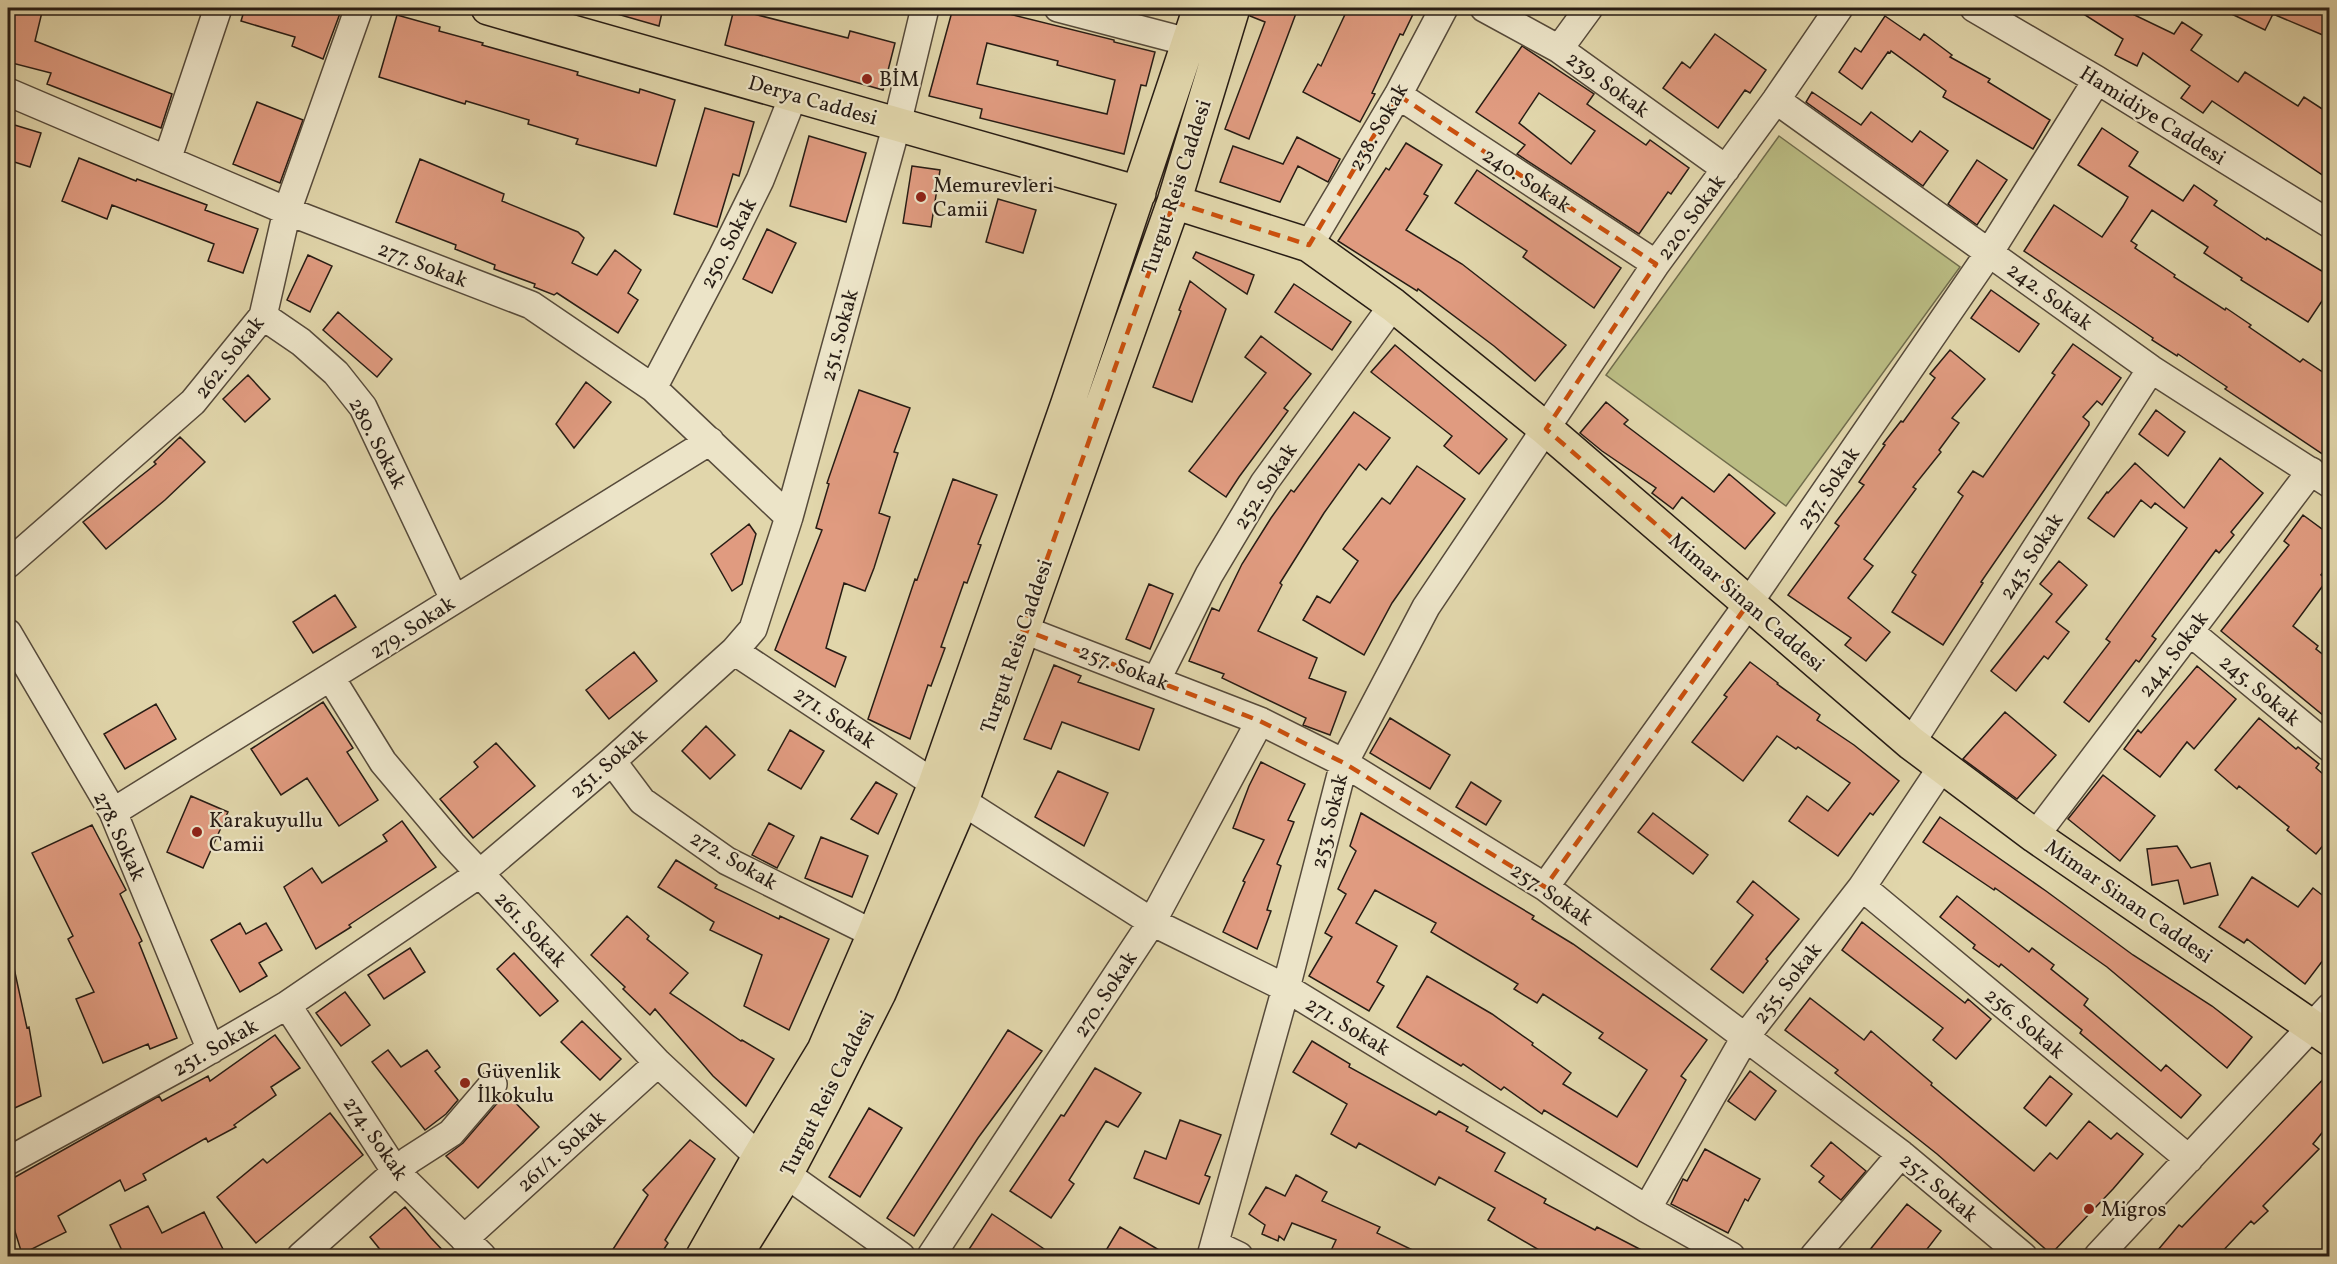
<svg xmlns="http://www.w3.org/2000/svg" width="2337" height="1264" font-family="Vollkorn,serif">
<style>
.green{fill:#babc83;stroke:#706c4c;stroke-width:1.5}
.building{fill:#e09b80;stroke:#271c14;stroke-width:1.5;fill-rule:evenodd}
.lines{fill:none;stroke-linecap:round;stroke-linejoin:round}
.minor-casing{stroke:#564a3a;stroke-width:30}
.major-casing{stroke:#271c14;stroke-width:36}
.minor{stroke:#ece4c8;stroke-width:27}
.major{stroke:#e1d6ab;stroke-width:33}
.marked{fill:none;stroke:#cb500d;stroke-width:4.5;stroke-dasharray:12 8;stroke-linejoin:round}
.poi-dot{fill:#8f2418;stroke:#ece4c8;stroke-width:2}
.labels{text-anchor:middle;stroke-width:4.5;stroke-linejoin:round;paint-order:stroke}
.poi-label{font-size:21px;fill:#271c14;stroke:#ece4c8;text-anchor:start}
.street-label{font-size:21px;fill:#271c14;stroke:#ece4c8}
</style>
<rect width="100%" height="100%" fill="#e1d6ab"/>
<filter id="stains"><feTurbulence type="fractalNoise" baseFrequency=".00333" numOctaves="4"/><feColorMatrix values="0 0 0 0 .2 0 0 0 0 .09 0 0 0 0 .02 0 0 0 .5 -.17"/></filter>
<radialGradient id="worn" r=".72"><stop offset=".6" stop-color="#630" stop-opacity="0"/><stop offset="1" stop-color="#630" stop-opacity=".3"/></radialGradient>
<!-- green -->
<path class="green" d="M1779,136L1960,267L1786,506L1606,375Z"/>
<!-- building -->
<path class="building" d="M8,8H43L35,41L172,94L161,128L47,84L51,73L8,62Z
M245,8H342L323,59L292,46L295,37L241,21Z
M610,8H663L659,26L610,12Z
M953,8H997V11L1114,40V42L1155,52L1146,86L1141,85L1124,154L980,118L982,109L929,96ZM987,43L1058,61L1057,65L1115,80L1107,114L977,84Z
M1251,8H1298L1249,139L1225,129L1265,22L1250,16Z
M1348,8H1416L1403,35L1400,34L1372,93L1375,94L1360,122L1303,92L1318,64L1321,66Z
M2074,8H2120L2174,34L2182,22L2202,35L2191,50L2238,82L2245,72L2298,106L2304,97L2330,114V180L2212,101L2203,113L2181,98L2190,86L2143,53L2137,66L2115,55L2123,39Z
M2219,8H2330V38L2273,14L2265,30Z
M734,9L848,38L850,31L895,43L883,90L725,45Z
M397,15L440,27L439,31L483,43L482,45L578,72L577,75L639,93L640,89L675,100L656,166L576,144L578,139L528,124L529,120L466,101L465,104L379,77Z
M1885,16L1920,40L1924,34L1952,55L1950,57L1990,79L1988,82L2050,120L2033,149L1943,97L1946,91L1891,51L1890,53L1888,52L1862,89L1839,72L1855,48L1861,52Z
M1715,34L1766,70L1750,93L1745,90L1718,128L1663,88L1682,62L1690,68Z
M1522,46L1594,94L1587,104L1646,145L1650,140L1689,168L1671,194L1668,192L1639,234L1517,154L1525,145L1476,112ZM1539,93L1595,131L1571,164L1519,123Z
M1812,92L1861,125L1871,112L1912,142L1920,131L1948,151L1923,186L1806,102Z
M257,102L303,120L280,183L233,164Z
M705,108L754,122L739,176L733,174L717,227L674,214Z
M8,123L41,133L30,167L8,160Z
M2102,128L2138,152L2129,166L2183,201L2194,185L2217,201L2214,205L2266,240L2267,238L2330,276V289L2308,322L2241,280L2242,278L2204,253L2208,247L2152,210L2131,241L2137,245L2135,248L2175,275L2174,277L2225,310L2226,308L2251,325L2249,327L2300,362L2303,359L2330,377V459L2225,389L2227,387L2178,354L2177,356L2152,340L2153,338L2115,312L2024,251L2054,205L2102,237L2123,206L2128,197L2078,165Z
M809,136L866,153L846,222L790,206Z
M1297,137L1340,159L1328,182L1298,166L1280,202L1220,182L1233,146L1283,164Z
M1406,143L1442,165L1424,194L1428,196L1406,230L1462,264L1566,345L1535,381L1494,346L1418,289L1417,291L1338,241L1386,168L1389,170Z
M79,158L136,181L137,179L207,205L205,210L258,229L243,273L208,261L214,244L112,205L107,219L62,201Z
M420,159L504,194L502,201L578,232L584,238L572,263L597,275L615,250L641,270L628,293L638,300L618,333L557,293L554,295L534,287L535,284L494,269L495,265L455,249L456,245L396,222Z
M1977,160L2007,180L1977,225L1948,204Z
M912,166L940,170L931,227L903,223Z
M1477,170L1621,268L1594,308L1523,257L1527,251L1455,203Z
M998,199L1036,210L1023,253L986,242Z
M767,229L796,243L772,293L743,279Z
M1196,252L1254,275L1247,294L1193,258Z
M308,255L332,266L310,312L287,300Z
M1190,281L1226,309L1192,402L1153,387L1181,311L1179,310Z
M1294,284L1351,322L1332,350L1275,312Z
M1991,290L2039,324L2019,352L1971,318Z
M338,312L392,359L377,377L323,330Z
M1261,336L1311,374L1284,408L1288,411L1239,477L1226,497L1189,471L1266,373L1245,357Z
M2073,344L2121,378L2102,405L2097,401L2083,417L2089,422V425L1981,582L1983,583L1943,645L1892,612L1916,575L1912,572L1963,496L1958,492L1973,471L1983,477L2055,375L2052,373Z
M1395,345L1507,439L1479,474L1444,446L1452,436L1371,372Z
M1950,350L1985,379L1952,418L1959,423L1939,450L1941,452L1913,487L1916,489L1864,559L1873,566L1848,598L1890,632L1866,661L1845,645L1851,638L1788,595L1839,526L1835,523L1864,485L1859,482L1885,445L1883,444L1901,421L1903,422L1935,378L1930,374Z
M248,375L270,399L245,422L223,399Z
M586,382L611,402L574,448L556,424Z
M859,390L910,408L894,452L898,453L879,513L890,517L874,568L865,591L844,583L826,648L846,657L835,687L775,650L822,530L816,528L829,484L827,483Z
M1606,402L1628,420L1624,424L1714,492L1729,474L1775,513L1745,549L1682,497L1673,509L1652,493L1656,488L1602,451L1580,433Z
M2156,410L2185,432L2168,456L2139,434Z
M1354,412L1390,438L1366,470L1359,464L1324,513L1280,583L1282,585L1258,631L1317,658L1309,678L1346,692L1330,735L1303,725L1306,718L1222,678L1224,674L1189,661L1212,608L1219,611L1242,564L1271,518L1291,490L1294,492Z
M180,437L205,462L165,500L106,549L83,522L156,464L154,462Z
M2220,458L2263,493L2231,532L2234,535L2219,553L2216,550L2152,636L2156,639L2139,662L2136,660L2089,722L2064,702L2110,642L2106,639L2187,528L2155,503L2151,508L2141,500L2114,537L2088,518L2107,492L2108,493L2135,463L2184,508Z
M1417,466L1465,499L1392,603L1364,655L1303,620L1317,596L1330,603L1358,561L1343,549L1382,498L1390,504Z
M953,479L997,495L978,544L981,545L967,583L964,582L941,647L945,648L931,686L928,685L910,739L868,719L915,579L917,580Z
M2303,515L2330,535V563L2321,575L2327,580L2293,626L2318,646L2316,649L2330,660V721L2221,631L2289,545L2284,541Z
M749,524L756,534L742,584L732,591L711,554Z
M2059,561L2087,585L2056,622L2069,632L2048,659L2044,656L2016,691L1991,671L2052,594L2040,584Z
M1149,584L1173,594L1150,649L1126,639Z
M335,595L356,627L313,653L293,622Z
M634,652L657,681L609,719L586,690Z
M1750,662L1778,683L1777,684L1820,715L1817,720L1854,745L1899,781L1873,815L1870,813L1838,856L1789,821L1807,796L1828,811L1850,783L1798,747L1796,749L1777,736L1743,781L1692,742L1727,697L1724,695Z
M1054,665L1081,676L1078,682L1154,709L1139,750L1062,722L1051,749L1024,739Z
M2197,666L2236,699L2194,749L2187,742L2160,777L2124,749L2138,730L2141,733Z
M323,702L353,748L347,752L378,800L339,826L307,778L281,795L251,749Z
M156,704L176,739L125,769L104,734Z
M2005,712L2056,755L2017,799L1963,759Z
M1390,718L1450,755L1430,789L1370,753Z
M2259,718L2296,749L2298,747L2319,764L2316,768L2330,780V837L2316,854L2287,830L2289,827L2239,786L2237,789L2215,770Z
M706,726L735,755L710,779L682,751Z
M790,730L824,751L801,789L768,770Z
M496,743L535,786L473,838L440,799L478,767L474,762Z
M1261,762L1305,784L1288,820L1294,822L1277,864L1281,866L1267,910L1271,911L1257,949L1223,932L1245,882L1243,881L1264,840L1233,828L1249,786Z
M1058,771L1108,793L1084,846L1035,817Z
M2103,775L2155,816L2120,861L2068,819Z
M876,782L897,794L878,834L851,819Z
M1471,782L1501,801L1486,825L1456,807Z
M191,796L228,812L203,868L167,852Z
M1361,813L1534,916L1532,919L1573,944L1707,1040L1681,1076L1686,1080L1637,1167L1544,1110L1542,1114L1504,1087L1501,1090L1463,1064L1461,1066L1397,1027L1427,976L1492,1014L1533,1043L1532,1045L1571,1073L1563,1084L1617,1117L1647,1070L1599,1038L1603,1033L1543,994L1537,1003L1514,989L1518,984L1431,932L1436,923L1375,890L1356,923L1397,946L1377,982L1384,986L1369,1011L1309,976L1332,937L1325,933L1346,894L1338,889L1356,851L1350,846Z
M1653,813L1708,855L1693,874L1638,832Z
M1940,817L2046,891L2133,955L2212,1006L2252,1037L2227,1068L2107,967L1995,888L1994,890L1923,842Z
M402,821L436,867L349,925L351,927L316,949L284,887L312,868L322,883L387,841L383,835Z
M769,823L794,836L777,868L752,855Z
M92,825L126,890L120,894L142,941L139,943L177,1038L150,1049L148,1044L103,1063L76,999L94,992L68,939L73,936L32,853Z
M821,837L868,856L852,897L805,878Z
M2177,846L2191,868L2210,863L2218,895L2184,904L2178,880L2152,885L2147,849Z
M676,860L717,885L715,888L779,919L780,916L829,939L789,1030L744,1006L762,955L710,930L714,922L658,887Z
M2252,877L2298,907L2313,888L2330,901V951L2305,984L2247,939L2244,943L2219,927Z
M1753,881L1799,919L1766,959L1768,961L1743,993L1711,969L1753,915L1737,902Z
M1957,896L2029,952L2032,948L2054,965L2051,969L2088,999L2084,1005L2161,1071L2166,1065L2201,1095L2181,1118L2080,1033L2082,1030L2001,964L1999,967L1973,948L1975,945L1940,917Z
M627,916L649,936L647,939L688,973L670,993L741,1041L742,1040L774,1059L746,1106L713,1076L655,1009L650,1015L623,989L625,987L591,955Z
M1862,922L1965,1003L1968,999L1991,1019L1956,1059L1933,1040L1943,1028L1842,950Z
M240,923L246,934L266,923L282,950L259,963L267,976L240,992L211,940Z
M410,948L425,972L384,999L368,975Z
M514,953L558,1001L540,1016L497,969Z
M8,968H14L27,1028L29,1027L41,1096L8,1111Z
M345,992L370,1025L341,1046L316,1013Z
M1810,998L1864,1040L1871,1031L1932,1083L1931,1085L2034,1171L2050,1153L2057,1159L2089,1121L2111,1139L2117,1133L2143,1154L2113,1189L2051,1254L1937,1154L1835,1073L1838,1070L1785,1030Z
M582,1021L621,1059L600,1080L561,1042Z
M1008,1030L1042,1051L978,1138L914,1236L887,1218Z
M275,1035L300,1068L271,1087L276,1095L234,1125L236,1127L208,1142L206,1138L143,1174L146,1180L125,1191L120,1180L58,1216L66,1232L22,1254L8,1209V1181L159,1096L162,1101L208,1076L210,1081Z
M1312,1041L1350,1064L1349,1067L1436,1115L1439,1111L1468,1127L1466,1131L1505,1153L1495,1171L1546,1199L1544,1203L1595,1230L1597,1227L1655,1257H1551L1488,1220L1495,1208L1439,1177L1435,1185L1359,1143L1356,1148L1331,1134L1347,1104L1293,1072Z
M388,1050L401,1067L427,1050L440,1067L435,1071L458,1100L446,1114L425,1130L372,1062Z
M1095,1068L1141,1093L1118,1127L1106,1121L1069,1180L1074,1184L1051,1218L1010,1191L1061,1115L1064,1116Z
M1750,1071L1776,1091L1755,1120L1728,1101Z
M2330,1072V1123L2313,1144L2319,1149L2263,1206L2268,1211L2254,1224L2251,1221L2217,1257H2152L2179,1225L2182,1227Z
M2050,1076L2072,1094L2046,1126L2024,1108Z
M506,1093L539,1127L478,1188L446,1156L463,1143Z
M869,1108L902,1128L860,1197L829,1177Z
M330,1113L363,1155L256,1243L217,1197L263,1159L267,1163Z
M1180,1120L1221,1135L1205,1175L1210,1177L1199,1204L1134,1178L1145,1151L1166,1159Z
M690,1140L715,1159L665,1240L668,1243L659,1257H608L648,1195L643,1190Z
M1831,1142L1866,1171L1841,1200L1819,1182L1824,1176L1811,1166Z
M1705,1149L1760,1179L1748,1201L1745,1199L1728,1233L1671,1204L1683,1179L1687,1181Z
M1296,1175L1327,1192L1322,1201L1380,1227L1377,1233L1427,1257H1328L1336,1240L1292,1223L1284,1240L1279,1236L1278,1241L1262,1234L1265,1225L1249,1214L1266,1187L1285,1196Z
M1907,1204L1941,1231L1921,1257H1864Z
M148,1206L162,1233L204,1212L227,1257H125L110,1225Z
M405,1207L431,1238L449,1257H386L370,1237Z
M992,1214L1056,1257H964Z
M1120,1227L1171,1257H1102Z"/>
<g class="lines">
<defs>
<path id="minor" d="M1058,8L1188,42
M1484,8L1559,49L1726,169
M1974,8L2097,80L2330,224
M1559,49L1589,8
M8,92L287,211L531,305L653,388L789,517
M1398,95L1656,264
M1776,100L2151,369L2330,484
M167,160L218,8
M1309,245L1398,95L1444,8
M263,316L301,342L336,373L363,407L454,599
M653,388L722,257L760,180L794,94
M8,564L193,402L263,316L287,211L359,8
M1022,629L1260,721L1344,763L1545,887L1901,1154L2023,1256
M2190,632L2330,748
M8,633L113,812L211,1050
M734,651L935,784
M331,678L383,762L452,844L658,1063L759,1157
M1157,679L1209,575L1264,483L1393,305
M1911,743L2151,369
M612,761L642,801L727,861L874,934
M962,801L1152,922L1286,988L1647,1209L1731,1256
M113,812L710,441
M2035,836L2311,471
M1545,887L1748,604L1989,253L2097,80
M1862,887L2189,1159
M287,1005L396,1172L482,1256
M8,1161L193,1060L287,1005L479,874L612,761L734,651L753,629L789,517L897,124L925,8
M786,1174L901,1256
M1647,1209L1746,1036L1862,887L1942,767
M464,1239L658,1063
M1216,1245L1239,1256
M301,1256L409,1160L451,1133L493,1084
M931,1256L1152,922L1260,721
M1211,1256L1286,988L1344,763L1426,607L1656,264L1776,100L1839,8
M1814,1256L1901,1154
M2098,1256L2330,1007"/>
<path id="major" d="M488,8L1139,193
M1174,202L1309,245L1393,305L1546,429L1911,743L2035,836L2330,1039
M703,1256L759,1157L824,1050L874,934L935,784L1068,403L1200,8
M735,1256L786,1174L824,1102L879,993L962,801L1174,202L1233,8"/>
</defs>
<!-- minor casing -->
<use href="#minor" class="minor-casing"/>
<!-- major casing -->
<use href="#major" class="major-casing"/>
<!-- minor -->
<use href="#minor" class="minor"/>
<!-- major -->
<use href="#major" class="major"/>
</g>
<!-- marked area -->
<path class="marked" d="M1398,95L1656,264L1546,429L1748,604L1545,887L1344,763L1260,721L1022,629L1174,202L1309,245Z"/>
<!-- markers -->
<g class="poi-dot">
<circle cx="867" cy="79" r="6"/>
<circle cx="921" cy="197" r="6"/>
<circle cx="197" cy="832" r="6"/>
<circle cx="465" cy="1083" r="6"/>
<circle cx="2089" cy="1209" r="6"/>
</g>
<g class="labels">
<!-- poi labels -->
<g class="poi-label">
<text x="879" y="86">BİM</text>
<text x="933" y="192">Memurevleri<tspan x="933" dy="24">Camii</tspan></text>
<text x="209" y="827">Karakuyullu<tspan x="209" dy="24">Camii</tspan></text>
<text x="477" y="1078">Güvenlik<tspan x="477" dy="24">İlkokulu</tspan></text>
<text x="2101" y="1216">Migros</text>
</g>
<!-- street labels -->
<g class="street-label">
<text transform="translate(1608 84) rotate(36)" y="7">239. Sokak</text>
<text transform="translate(813 100) rotate(16)" y="7">Derya Caddesi</text>
<text transform="translate(2153 115) rotate(32)" y="7">Hamidiye Caddesi</text>
<text transform="translate(1378 127) rotate(-60)" y="7">238. Sokak</text>
<text transform="translate(1527 180) rotate(33)" y="7">240. Sokak</text>
<text transform="translate(1176 187) rotate(-72)" y="7">Turgut Reis Caddesi</text>
<text transform="translate(1691 217) rotate(-54)" y="7">220. Sokak</text>
<text transform="translate(728 243) rotate(-63)" y="7">250. Sokak</text>
<text transform="translate(423 264) rotate(21)" y="7">277. Sokak</text>
<text transform="translate(2050 296) rotate(36)" y="7">242. Sokak</text>
<text transform="translate(839 335) rotate(-75)" y="7">251. Sokak</text>
<text transform="translate(229 357) rotate(-52)" y="7">262. Sokak</text>
<text transform="translate(378 443) rotate(62)" y="7">280. Sokak</text>
<text transform="translate(1265 486) rotate(-57)" y="7">252. Sokak</text>
<text transform="translate(1828 488) rotate(-56)" y="7">237. Sokak</text>
<text transform="translate(2031 556) rotate(-57)" y="7">243. Sokak</text>
<text transform="translate(1747 602) rotate(41)" y="7">Mimar Sinan Caddesi</text>
<text transform="translate(412 627) rotate(-33)" y="7">279. Sokak</text>
<text transform="translate(1016 646) rotate(-71)" y="7">Turgut Reis Caddesi</text>
<text transform="translate(2173 654) rotate(-53)" y="7">244. Sokak</text>
<text transform="translate(1124 667) rotate(21)" y="7">257. Sokak</text>
<text transform="translate(2260 690) rotate(40)" y="7">245. Sokak</text>
<text transform="translate(835 717) rotate(34)" y="7">271. Sokak</text>
<text transform="translate(608 763) rotate(-41)" y="7">251. Sokak</text>
<text transform="translate(1329 821) rotate(-76)" y="7">253. Sokak</text>
<text transform="translate(120 836) rotate(65)" y="7">278. Sokak</text>
<text transform="translate(734 860) rotate(30)" y="7">272. Sokak</text>
<text transform="translate(1552 894) rotate(34)" y="7">257. Sokak</text>
<text transform="translate(2129 901) rotate(35)" y="7">Mimar Sinan Caddesi</text>
<text transform="translate(531 929) rotate(47)" y="7">261. Sokak</text>
<text transform="translate(1787 983) rotate(-52)" y="7">255. Sokak</text>
<text transform="translate(1105 994) rotate(-57)" y="7">270. Sokak</text>
<text transform="translate(2025 1023) rotate(40)" y="7">256. Sokak</text>
<text transform="translate(1348 1026) rotate(31)" y="7">271. Sokak</text>
<text transform="translate(215 1047) rotate(-30)" y="7">251. Sokak</text>
<text transform="translate(827 1093) rotate(-63)" y="7">Turgut Reis Caddesi</text>
<text transform="translate(376 1138) rotate(55)" y="7">274. Sokak</text>
<text transform="translate(561 1151) rotate(-42)" y="7">261/1. Sokak</text>
<text transform="translate(1939 1187) rotate(40)" y="7">257. Sokak</text>
</g>
</g>
<!-- margin -->
<rect width="2337" height="1264" fill="none" stroke="#e1d6ab" stroke-width="30"/>
<rect x="9" y="9" width="2319" height="1246" fill="none" stroke="#271c14" stroke-width="3"/>
<rect x="15" y="15" width="2307" height="1234" fill="none" stroke="#271c14" stroke-width="1.5"/>
<rect width="100%" height="100%" filter="url(#stains)"/>
<rect width="100%" height="100%" fill="url(#worn)"/>
</svg>
